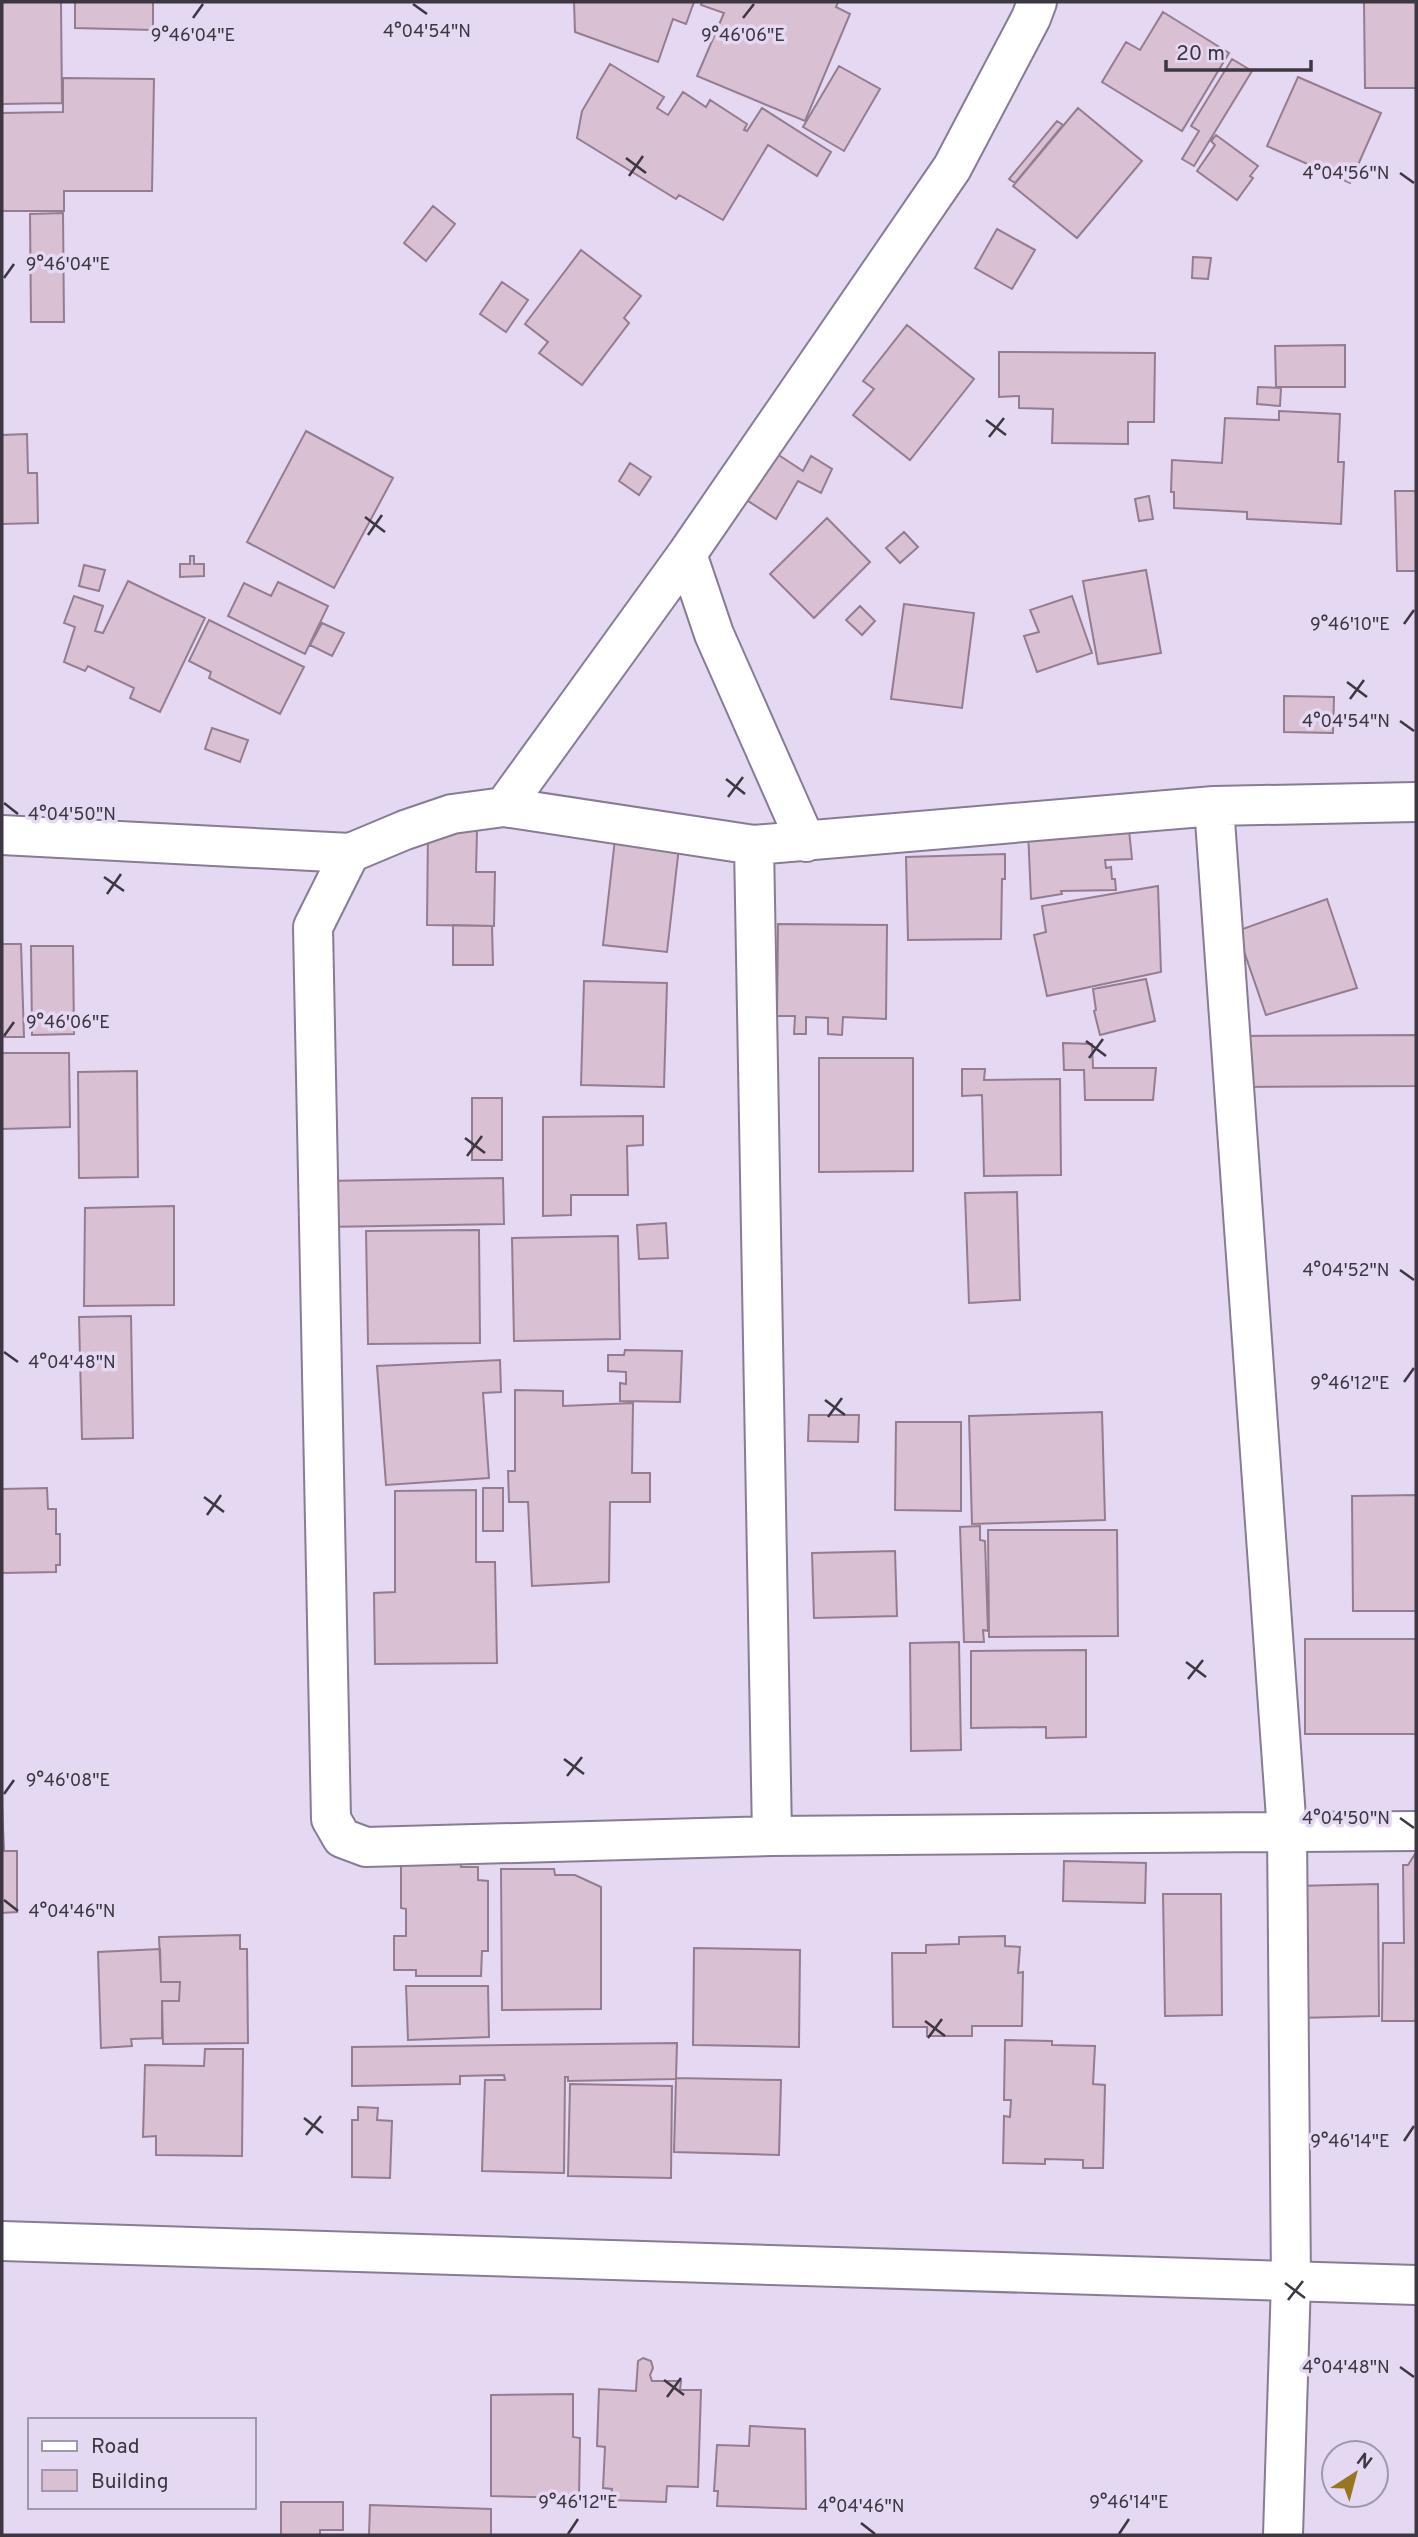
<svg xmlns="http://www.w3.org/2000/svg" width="1418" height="2537" font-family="Overpass,sans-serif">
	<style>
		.building { fill: #d9c0d3; stroke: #947d8f; stroke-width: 2 }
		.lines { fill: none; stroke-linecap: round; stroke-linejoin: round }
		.street-casing { stroke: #877c94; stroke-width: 42 }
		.secondary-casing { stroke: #877c94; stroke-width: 42 }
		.street { stroke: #fff; stroke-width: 38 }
		.secondary { stroke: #fff; stroke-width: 38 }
		.ticks { fill: none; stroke: #3c3741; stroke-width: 2.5 }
		.ticks-label { font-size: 18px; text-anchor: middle; fill: #3c3741; stroke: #e5d8f3; stroke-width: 7; stroke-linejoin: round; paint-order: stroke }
	</style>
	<rect width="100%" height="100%" fill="#e5d8f3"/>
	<path class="building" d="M2,2H61L62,103L2,104Z
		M75,2H153V30L75,28Z
		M574,2H694L686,24L673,19L658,62L575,32Z
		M702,2H838L836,7L850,14L805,121L697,76L724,13L701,5Z
		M1364,2H1416V88H1365Z
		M1163,12L1229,53L1182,131L1102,82L1126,42L1140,50Z
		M1232,59L1252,71L1194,166L1182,159L1199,131L1191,126Z
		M610,64L664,97L657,108L668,115L683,92L706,107L710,100L747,124L744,130L747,131L762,108L831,152L817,176L768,145L723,220L679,195L676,199L577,138L582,111Z
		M839,66L880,89L844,151L803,127Z
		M1298,77L1381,113L1350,183L1267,146Z
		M63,78L154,79L152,191H64V211H2V113L63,112Z
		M1078,108L1142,161L1077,238L1013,186Z
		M1057,121L1063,125L1015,183L1009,179Z
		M1216,135L1258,166L1250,176L1253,178L1237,200L1197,171L1215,145L1211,141Z
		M433,206L455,224L426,261L404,243Z
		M63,213L64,322H31L30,214Z
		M997,229L1035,250L1012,289L975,268Z
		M581,250L641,296L624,318L629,323L582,385L539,353L548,342L525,324Z
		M1193,257L1211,258L1208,279L1192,278Z
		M502,282L528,300L506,332L480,314Z
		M907,325L974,379L910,460L853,415L874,389L863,381Z
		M1345,345V387H1276L1275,346Z
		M999,352L1155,353L1154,422H1128V444L1052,443L1053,409L1019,408V396L999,397Z
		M1258,387L1281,388L1280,406L1257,404Z
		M1279,411L1340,414L1338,462H1344L1341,524L1247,519V512L1174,508V492H1171L1172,460L1222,463L1225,418L1279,420Z
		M306,431L393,478L334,588L247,542Z
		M27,434L28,473H37L38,523L2,524V435Z
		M771,450L803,471L811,456L832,469L821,493L798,481L776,519L734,492Z
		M630,463L651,477L639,495L619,481Z
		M1395,491H1416V571H1397Z
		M1149,496L1153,519L1139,521L1135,499Z
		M827,518L870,562L814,618L770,574Z
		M904,532L918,547L900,563L886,548Z
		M190,556H194V564H204V576L180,577V564H190Z
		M84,565L105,570L99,591L79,586Z
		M1146,570L1161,653L1098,664L1083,581Z
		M128,581L205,618L160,712L130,698L134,688L88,666L85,671L64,662L75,627L64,623L74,596L103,606L95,631L103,633Z
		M278,582L328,606L305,654L228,616L244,583L271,596Z
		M1072,596L1092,653L1037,672L1024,636L1039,632L1030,610Z
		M904,604L974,613L962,708L891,699Z
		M860,606L875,621L862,635L846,620Z
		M209,620L304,667L280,714L209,678L211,672L189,661Z
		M322,623L344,633L332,656L310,645Z
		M1284,696L1334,697L1333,733L1284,732Z
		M212,728L248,740L240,762L205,749Z
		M428,830L477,831L476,872H495L494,926L427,925Z
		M1129,830L1132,859L1105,860L1106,868L1111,867L1112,879H1115L1116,890L1061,891L1062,894L1031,899L1028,831Z
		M615,839L679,847L667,952L603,945Z
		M1005,854V879H1002L1001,939L908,940L906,857Z
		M1158,886L1161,972L1047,996L1034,935L1046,932L1042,906Z
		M1327,899L1357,988L1266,1015L1237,931Z
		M778,924L887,925L886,1019L843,1017L842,1035L828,1034V1018L806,1017V1034H794L795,1016H777Z
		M453,925L492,926L493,965H453Z
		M2,944H21L24,1037H2Z
		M31,946H73L74,1034L32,1035Z
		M1146,979L1155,1021L1100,1035L1094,1011L1096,1010L1093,989Z
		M584,981L667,983L664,1087L581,1085Z
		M1416,1035V1086L1234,1087V1036Z
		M1063,1043L1092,1044L1093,1068H1156L1153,1100H1085L1084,1070H1064Z
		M2,1053H69L70,1127L2,1129Z
		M819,1058H913V1171L819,1172Z
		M962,1069H985L984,1080L1060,1079L1061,1175L984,1176L982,1095L962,1096Z
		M137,1071L138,1177L79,1178L78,1072Z
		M472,1098H502V1160H472Z
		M643,1116V1145L627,1146L628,1195H571V1215L543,1216V1117Z
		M503,1178L504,1224L324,1227L323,1181Z
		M1017,1192L1020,1300L969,1303L965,1193Z
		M174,1206V1305L84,1306L85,1208Z
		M666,1223L668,1258L639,1259L637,1225Z
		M479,1230L480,1343L368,1344L366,1231Z
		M618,1236L620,1339L514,1341L512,1238Z
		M131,1316L133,1438L82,1439L79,1317Z
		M625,1350L682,1351L680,1402L620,1401V1383L626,1384V1372L608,1371V1355H624Z
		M500,1360L501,1392L483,1393L489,1478L386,1485L377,1366Z
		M515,1390L563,1391V1406L633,1403L632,1473H650V1502H610L609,1582L532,1586L528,1502H509L508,1471H515Z
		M1102,1412L1105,1520L972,1524L969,1416Z
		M809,1415H859L858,1442L808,1441Z
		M896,1422H961V1511L895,1510Z
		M47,1488L48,1509H56V1534H60V1565H56V1572L2,1573V1489Z
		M483,1488H503V1531H483Z
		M476,1490V1562H495L497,1663L375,1664L374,1593L395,1592V1491Z
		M1416,1495V1611H1353L1352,1496Z
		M980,1526V1540L985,1541L988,1631L983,1630L984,1642H964L960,1527Z
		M988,1530H1117L1118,1636L989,1637Z
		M895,1551L897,1616L814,1618L812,1553Z
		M1305,1639H1416V1734H1305Z
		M959,1642L961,1750L911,1751L910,1643Z
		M1086,1650V1737L1046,1738V1727L971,1728V1651Z
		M2,1804L4,1851H17V1912L2,1913Z
		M1415,1854L1416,2021H1382L1383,1943H1404L1403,1865H1408Z
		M461,1859V1867H478V1880L488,1881V1951H482L481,1976H416V1970H394V1936H406V1909L401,1908V1861Z
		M1064,1861L1146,1863L1145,1903L1063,1901Z
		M501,1869H554L555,1875H575L601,1887V2009L502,2010Z
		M1378,1884L1379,2016L1298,2018L1295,1886Z
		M1163,1894H1221L1222,2015L1165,2016Z
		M240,1935V1949H247L248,2043L163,2044L162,2001H179L180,1982H161L159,1937Z
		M1005,1936V1946L1020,1947L1018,1973L1023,1972L1022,2026H972V2036H927V2027H893L892,1953H926V1945L959,1944V1937Z
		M694,1948L800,1950L799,2047L693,2045Z
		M160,1949L161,1982H180L179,2001H162V2038L131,2039L132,2046L101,2048L98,1952Z
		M406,1986H488L489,2037L408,2040Z
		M1005,2040L1052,2041V2045L1095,2046L1093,2084L1105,2085L1103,2168H1083V2160L1045,2159V2164L1003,2163L1004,2116L1010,2117L1011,2100H1004Z
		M677,2043L676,2079L568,2081V2077H565L564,2173L482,2171L485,2080H505L504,2075L460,2076V2084L352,2086V2047Z
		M205,2049H243L242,2156L156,2155V2136L143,2137L145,2065L204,2066Z
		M676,2078L781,2080L779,2155L674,2152Z
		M570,2084L672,2086L671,2178L568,2176Z
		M358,2107L378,2108L377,2120L392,2121L390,2178L352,2177V2120H358Z
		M643,2358L651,2361L653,2368L650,2375L652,2381H681L680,2390H701L698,2487L667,2486L666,2502L611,2500L612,2489L603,2488L605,2447L597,2446L599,2389L636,2391L638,2361Z
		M573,2394V2437L580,2438L579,2498L491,2496V2395Z
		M750,2426L805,2429L806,2509L717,2506L718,2491H714L717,2445L749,2446Z
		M281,2502H343V2530H320V2535H281Z
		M370,2505L491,2509V2535H369Z"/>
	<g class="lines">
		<g class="street-casing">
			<path id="street" d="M1037,2L1031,18L952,168L687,554L504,807L452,814L405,830L350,853L313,927L331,1819L342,1838L366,1847L772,1836L1416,1831
				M687,554L714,634L806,842
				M1214,806L1287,1832L1291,2281L1283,2535
				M504,807L754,845L1214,806L1416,802
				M2,835L350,853
				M754,845L772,1836"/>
		</g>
		<g class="secondary-casing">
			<path id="secondary" d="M2,2241L1416,2285"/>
		</g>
		<use href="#street" class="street"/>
		<use href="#secondary" class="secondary"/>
	</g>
	<path class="ticks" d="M413,4L427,14M193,18L203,4M743,18L754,4M626,158L646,173M1400,173L1414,183M629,176L643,156M4,278L14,264M986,420L1006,435M989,437L1004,418M365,517L385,532M368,535L382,515M1404,624L1414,610M1347,682L1367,697M1350,699L1364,680M1400,721L1414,731M726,779L745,794M728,797L743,777M4,803L18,814M104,877L124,891M107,894L121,874M4,1036L14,1022M1086,1041L1106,1056M1089,1058L1103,1039M465,1138L485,1153M467,1156L482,1136M1400,1270L1414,1280M4,1352L18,1362M1404,1382L1414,1368M825,1400L845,1415M828,1417L842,1398M204,1497L224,1512M207,1515L221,1495M1186,1662L1206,1677M1188,1679L1203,1660M564,1759L584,1774M567,1776L582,1757M4,1794L14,1780M1400,1818L1414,1828M4,1900L18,1911M925,2021L945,2036M928,2038L942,2019M304,2118L323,2133M306,2135L321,2116M1404,2141L1414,2126M1285,2283L1305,2298M1288,2300L1303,2281M1400,2367L1414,2377M664,2380L684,2395M667,2397L681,2378M861,2523L875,2534M568,2534L578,2519M1119,2534L1129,2519"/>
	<g class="ticks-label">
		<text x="427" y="37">4°04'54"N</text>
		<text x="193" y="41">9°46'04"E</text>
		<text x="743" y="41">9°46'06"E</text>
		<text x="1346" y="179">4°04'56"N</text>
		<text x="68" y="270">9°46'04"E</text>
		<text x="1350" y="630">9°46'10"E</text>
		<text x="1346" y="727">4°04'54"N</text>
		<text x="72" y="820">4°04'50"N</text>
		<text x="68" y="1028">9°46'06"E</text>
		<text x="1346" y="1276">4°04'52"N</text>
		<text x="72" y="1368">4°04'48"N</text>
		<text x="1350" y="1389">9°46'12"E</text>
		<text x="68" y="1786">9°46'08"E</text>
		<text x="1346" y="1824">4°04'50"N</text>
		<text x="72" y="1917">4°04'46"N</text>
		<text x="1350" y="2147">9°46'14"E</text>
		<text x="1346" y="2373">4°04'48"N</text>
		<text x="578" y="2508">9°46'12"E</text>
		<text x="1129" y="2508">9°46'14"E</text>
		<text x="861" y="2512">4°04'46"N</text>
	</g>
	<rect width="1418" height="2537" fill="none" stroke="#3c3741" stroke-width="7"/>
	<rect x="28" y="2418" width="228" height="91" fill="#e5d8f3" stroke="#a198ac" stroke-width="2"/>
	<rect x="42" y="2441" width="35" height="10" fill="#ffffff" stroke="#a198ac" stroke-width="2"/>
	<text x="91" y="2453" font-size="21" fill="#3c3741">Road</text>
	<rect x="42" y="2470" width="35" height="21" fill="#d9c0d3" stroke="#a198ac" stroke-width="2"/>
	<text x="91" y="2488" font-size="21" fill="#3c3741">Building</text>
	<g transform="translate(1355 2474) rotate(36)"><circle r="33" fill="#e5d8f3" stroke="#a198ac" stroke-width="2"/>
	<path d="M0-5L12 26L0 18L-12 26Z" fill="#97761f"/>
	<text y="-10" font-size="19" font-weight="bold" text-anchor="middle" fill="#3c3741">N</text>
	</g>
	<path d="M1166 60v10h145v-10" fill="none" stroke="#3c3741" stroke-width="3.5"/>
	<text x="1176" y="60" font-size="21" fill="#3c3741" stroke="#e5d8f3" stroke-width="5" paint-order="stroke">20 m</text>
</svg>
